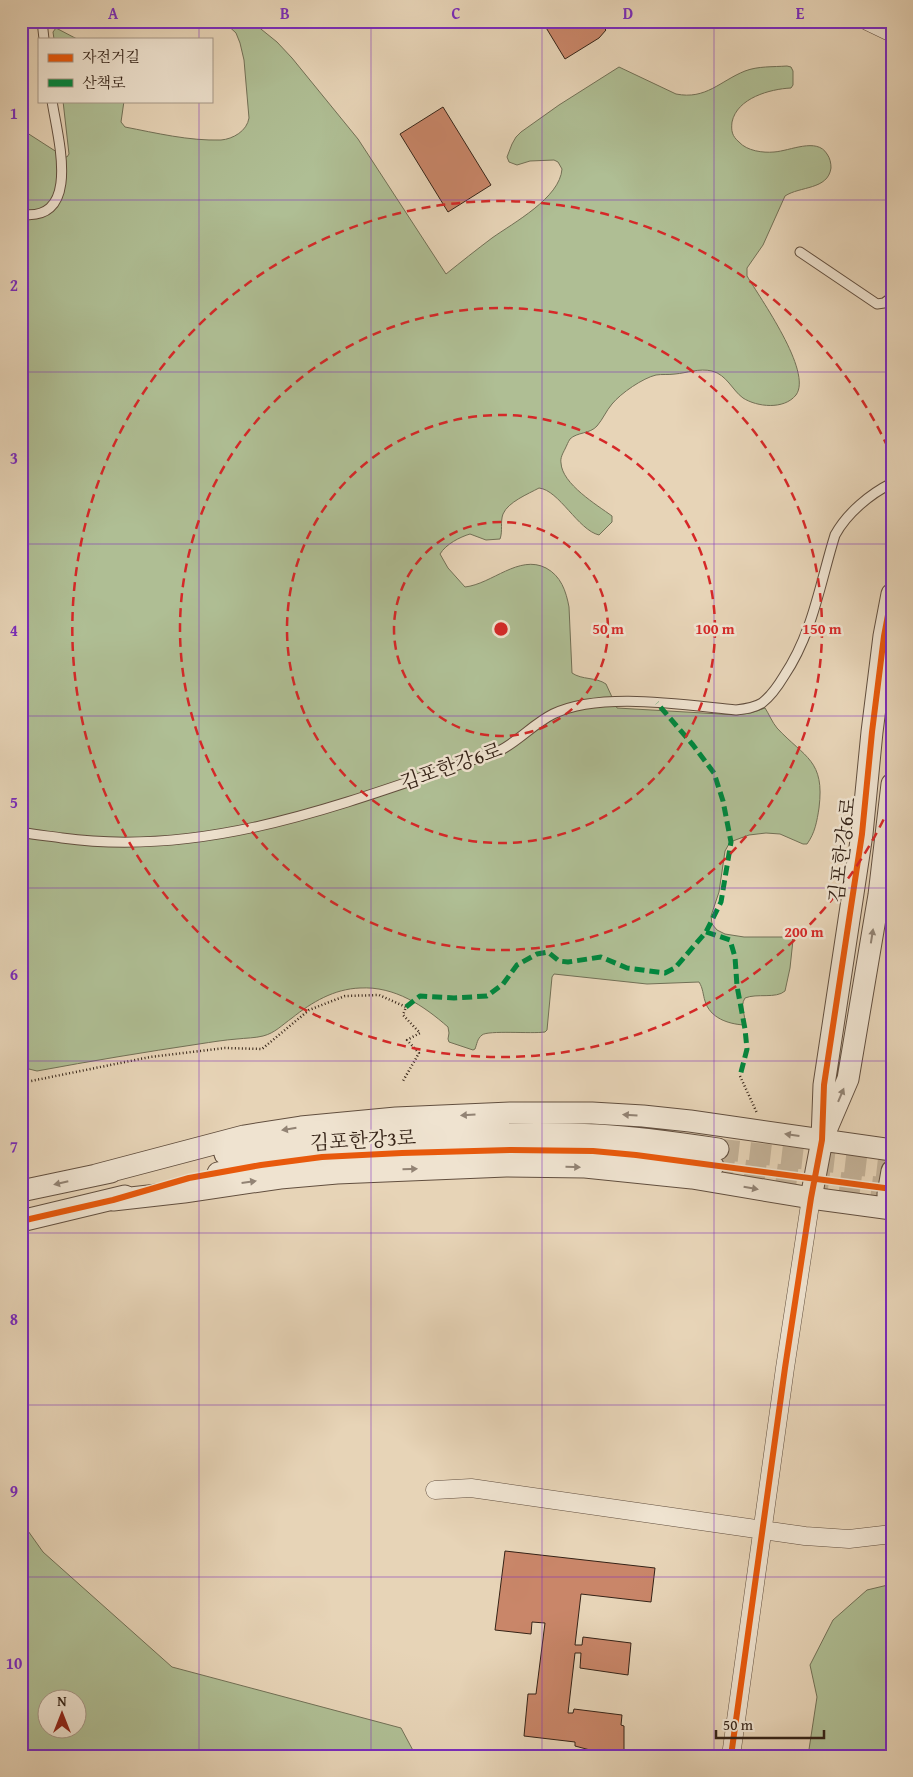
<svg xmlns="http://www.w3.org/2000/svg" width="913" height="1777" font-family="'Gentium Book Plus','Noto Serif KR',serif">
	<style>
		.green { fill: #afbe94; stroke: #727056; fill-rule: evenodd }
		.building { fill: #c98669; stroke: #352317 }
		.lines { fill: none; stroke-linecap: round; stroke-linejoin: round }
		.tertiary-tunnel { stroke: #c3b197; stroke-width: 21; stroke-dasharray: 21 11; stroke-linecap: butt }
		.service-casing { stroke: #624f3f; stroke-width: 11 }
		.minor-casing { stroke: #624f3f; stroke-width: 19 }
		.tertiary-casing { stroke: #624f3f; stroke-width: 23 }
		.path { stroke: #352317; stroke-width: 2.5; stroke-dasharray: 1 2.5; stroke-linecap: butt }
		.service { stroke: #efe3d0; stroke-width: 9 }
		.minor { stroke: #efe3d0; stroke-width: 18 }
		.tertiary { stroke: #efe3d0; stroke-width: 21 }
		.quiet { stroke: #00873e; stroke-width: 5; stroke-dasharray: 10 5; stroke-linecap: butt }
		.cycleway-casing { stroke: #efe3d0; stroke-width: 9 }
		.cycleway { stroke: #e8590c; stroke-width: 6 }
		.oneway { fill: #928374 }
		.grid { fill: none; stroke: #7b2cbf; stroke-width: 1; stroke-opacity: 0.55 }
		.ring { fill: none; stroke: #d62828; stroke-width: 2.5; stroke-dasharray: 9 6 }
		.labels { text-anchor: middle; stroke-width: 5; stroke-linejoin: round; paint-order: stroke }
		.street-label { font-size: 20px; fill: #352317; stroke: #efe3d0 }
		.centre { fill: #d62828; stroke: #efe3d0; stroke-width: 2.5 }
		.ring-label { font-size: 15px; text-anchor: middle; font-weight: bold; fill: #d62828; stroke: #efe3d0; stroke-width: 5; stroke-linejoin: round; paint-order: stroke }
		.neatline { fill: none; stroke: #7b2cbf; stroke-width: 2 }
		.grid-label { font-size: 16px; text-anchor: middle; font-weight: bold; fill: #7b2cbf }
	</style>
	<rect width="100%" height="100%" fill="#e7d4b7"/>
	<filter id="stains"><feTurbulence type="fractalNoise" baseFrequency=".004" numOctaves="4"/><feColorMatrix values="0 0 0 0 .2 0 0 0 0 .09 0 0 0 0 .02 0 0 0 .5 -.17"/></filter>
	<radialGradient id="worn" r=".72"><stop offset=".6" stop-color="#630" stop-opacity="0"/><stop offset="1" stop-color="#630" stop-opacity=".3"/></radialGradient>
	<path class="green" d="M223,21H251L277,42L292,58L358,139L446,274C461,262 476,250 492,238C513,223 560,198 562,169L558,162L554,160L530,161L517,165L509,162L507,157L512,144L516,137L521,132L559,105L619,67L676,94C706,100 720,81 745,71C758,66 773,67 787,66L791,67L793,71V85L791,88C770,89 737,98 732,122C731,131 732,136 739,142C747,151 763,153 774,152C790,151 817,137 827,154C830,158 831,163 831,168C828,190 800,186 785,196L763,245L747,268V276C760,298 813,372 796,395C784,410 757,407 743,398C732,390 727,375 712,371C699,368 687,373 675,374C668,375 662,374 656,375C643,378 621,393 612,404C606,411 603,419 597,426C590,434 577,432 570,439C568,442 567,445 565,449C563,453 560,458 561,463C562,484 597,505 612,516V522L599,535C578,530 559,490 539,488C528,494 508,502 503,514C500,522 503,531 500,539L486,540L470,534C460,537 446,544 440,554L448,568L465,587C492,584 519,554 546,568C561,576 566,591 569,607L572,673C582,680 596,677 606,684L617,708L737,715L751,713L765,708C769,714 772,722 777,728C805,758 825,760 819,808C817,821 815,833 807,844H803L780,834L766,833L749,835L730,842L725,851L719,892L711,916L712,924L717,930L725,934L744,937H788L791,938L793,940L790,968L785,991C776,999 757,993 745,998C739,1007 747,1015 744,1025C728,1024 710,1018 705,1001C703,995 703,988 699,982L647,984L554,974L552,977L547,1030L545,1032C532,1034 488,1030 482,1035C477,1039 477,1044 475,1049L473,1050L449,1042L448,1039L449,1033L448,1027C424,1006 395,986 360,988C334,989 312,1002 292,1018C282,1025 275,1033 263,1036C255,1038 246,1038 237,1039C224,1040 212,1042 199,1044C145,1052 91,1061 37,1071L29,1069L21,1064V129L63,156L67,157L69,154L63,101H124L121,122L125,127C156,133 189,141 221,140C233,139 247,131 249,118L244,60L240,43L236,33Z
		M56,28L77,39H54L53,32Z
		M21,1521L43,1552L172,1667L401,1728L416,1756H24L21,1750ZM48,1700H78V1730H48Z
		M892,1584V1756H808L817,1697L810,1665L833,1620L867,1590Z"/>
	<path class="building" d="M542,21H597L606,30L599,38L565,59Z
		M443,107L491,185L448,212L400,134Z
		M505,1551L655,1568L651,1602L581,1594L575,1645H582L583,1637L631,1643L628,1675L580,1668L581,1653H575L568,1713H573L574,1709L622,1715L621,1725L624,1726V1751L605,1754L575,1746V1742L524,1736L528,1694H536L545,1623L532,1622L531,1634L495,1630Z"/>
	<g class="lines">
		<path class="tertiary-tunnel" d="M718,1149L892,1169
			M713,1166L892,1189"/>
		<g class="service-casing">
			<path id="service" d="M42,21L44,39
				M21,214C83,223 57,135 52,101
				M800,252L877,304L884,303L892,297
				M21,832C35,835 49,836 62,838C215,859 357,798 499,751C519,741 533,724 553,714C600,691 684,705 736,710C745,709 754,708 762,703C771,696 778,686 784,676C813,633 820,583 835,535C847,513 870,494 892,483"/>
		</g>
		<g class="minor-casing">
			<path id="minor" d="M867,21L892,33
				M435,1490L471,1488L805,1536L849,1539L892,1534
				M731,1756L785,1368L811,1198"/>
		</g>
		<g class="tertiary-casing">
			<path id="tertiary" d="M827,1128L848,1079L879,895L892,784
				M225,1154C300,1141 376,1137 452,1135C500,1134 549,1133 597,1135C637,1137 678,1143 718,1149
				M218,1173L322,1157L402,1153L511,1150L593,1151L636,1155L713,1166
				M96,1175L244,1136L301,1127L396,1118L510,1113H592L643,1116L690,1121L892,1150
				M21,1191L111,1172
				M811,1198L822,1140L824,1085L862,834L872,732L884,636L892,594
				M113,1200L184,1192L280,1178L337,1173L506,1166L585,1167L692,1178L811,1198L892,1209
				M889,1209L888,1194L892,1171
				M21,1221L125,1196"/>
		</g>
		<path class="path" d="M740,1076L757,1113
			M21,1083L150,1057L225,1048L262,1049L309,1010L345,996L379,995L406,1007L403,1015L420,1033L407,1040L419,1053L403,1081"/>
		<use href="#service" class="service"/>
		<use href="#minor" class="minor"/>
		<use href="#tertiary" class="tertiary"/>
		<path class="quiet" d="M706,932L730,940L735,957L737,986L745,1029L747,1049L740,1076
			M406,1007L420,996L454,998L487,996L503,984L517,965L537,954L548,952L559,961L568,962L601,957L627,968L665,973L675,968L706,932L721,902L731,842L723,801L714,773L693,745L657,703"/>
		<g class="cycleway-casing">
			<path id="cycleway" d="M21,1221L113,1200L189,1178L261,1165L322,1157L402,1153L511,1150L593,1151L636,1155L892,1189
				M731,1756L785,1368L811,1198L822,1140L824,1085L862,834L872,732L884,636L892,594"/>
		</g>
		<use href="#cycleway" class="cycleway"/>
	</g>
	<defs><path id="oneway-solid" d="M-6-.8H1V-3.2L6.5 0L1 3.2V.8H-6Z" transform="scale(1.25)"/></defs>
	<g class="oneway">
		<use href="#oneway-solid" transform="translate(872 936) rotate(-81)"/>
		<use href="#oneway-solid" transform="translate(841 1095) rotate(-67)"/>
		<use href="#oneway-solid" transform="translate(468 1115) rotate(177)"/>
		<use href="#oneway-solid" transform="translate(630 1115) rotate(-176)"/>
		<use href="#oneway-solid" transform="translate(289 1129) rotate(171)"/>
		<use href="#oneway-solid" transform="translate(792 1135) rotate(-172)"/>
		<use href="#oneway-solid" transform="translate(573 1167) rotate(1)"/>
		<use href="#oneway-solid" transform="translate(410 1169) rotate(-2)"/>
		<use href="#oneway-solid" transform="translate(249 1182) rotate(-8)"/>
		<use href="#oneway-solid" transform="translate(61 1183) rotate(167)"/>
		<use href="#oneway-solid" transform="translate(751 1188) rotate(10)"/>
	</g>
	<path class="grid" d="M199,21V39M371,21V1756M542,21V1756M714,21V1756M199,101V1756M21,200H892M21,372H892M21,544H892M21,716H892M21,888H892M21,1061H892M21,1233H892M21,1405H892M21,1577H892"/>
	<g class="ring">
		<circle cx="501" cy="629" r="107"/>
		<circle cx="501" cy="629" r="214"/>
		<circle cx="501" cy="629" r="321"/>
		<path d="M890 806A428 428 0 1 1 890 452"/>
	</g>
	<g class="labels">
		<g class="street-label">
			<text transform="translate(451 766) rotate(-19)" y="7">김포한강6로</text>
			<text transform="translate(842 850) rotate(-83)" y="7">김포한강6로</text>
			<text transform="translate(363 1140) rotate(-3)" y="7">김포한강3로</text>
		</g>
	</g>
	<circle cx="501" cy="629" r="8" class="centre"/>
	<g class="ring-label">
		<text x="608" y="634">50 m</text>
		<text x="715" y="634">100 m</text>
		<text x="822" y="634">150 m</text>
		<text x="804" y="937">200 m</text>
	</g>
	<rect width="913" height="1777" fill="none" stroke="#e7d4b7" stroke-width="55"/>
	<rect x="38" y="38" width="175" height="65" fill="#efe3d0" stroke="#a59686"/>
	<rect x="48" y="54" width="25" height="8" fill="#e8590c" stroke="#a59686"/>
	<text x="82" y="62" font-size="15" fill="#352317">자전거길</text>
	<rect x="48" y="79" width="25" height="8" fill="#00873e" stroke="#a59686"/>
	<text x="82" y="88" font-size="15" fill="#352317">산책로</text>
	<g transform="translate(62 1714)"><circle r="24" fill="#efe3d0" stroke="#a59686"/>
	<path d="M0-4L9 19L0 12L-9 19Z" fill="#8f2418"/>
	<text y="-8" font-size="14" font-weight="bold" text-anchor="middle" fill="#352317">N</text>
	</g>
	<path d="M716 1730v8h108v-8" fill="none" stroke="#352317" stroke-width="2.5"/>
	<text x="723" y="1730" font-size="15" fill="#352317" stroke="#efe3d0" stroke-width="4" paint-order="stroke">50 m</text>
	<rect x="28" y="28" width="858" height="1722" class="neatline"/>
	<g class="grid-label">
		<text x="113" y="19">A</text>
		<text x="285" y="19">B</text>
		<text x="456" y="19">C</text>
		<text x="628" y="19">D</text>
		<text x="800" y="19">E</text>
		<text x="14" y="119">1</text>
		<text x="14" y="291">2</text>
		<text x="14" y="464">3</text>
		<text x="14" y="636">4</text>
		<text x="14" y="808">5</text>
		<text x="14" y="980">6</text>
		<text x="14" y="1152">7</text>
		<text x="14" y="1325">8</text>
		<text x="14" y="1497">9</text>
		<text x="14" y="1669">10</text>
	</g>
	<rect width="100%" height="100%" filter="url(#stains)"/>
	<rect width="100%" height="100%" fill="url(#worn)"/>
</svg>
